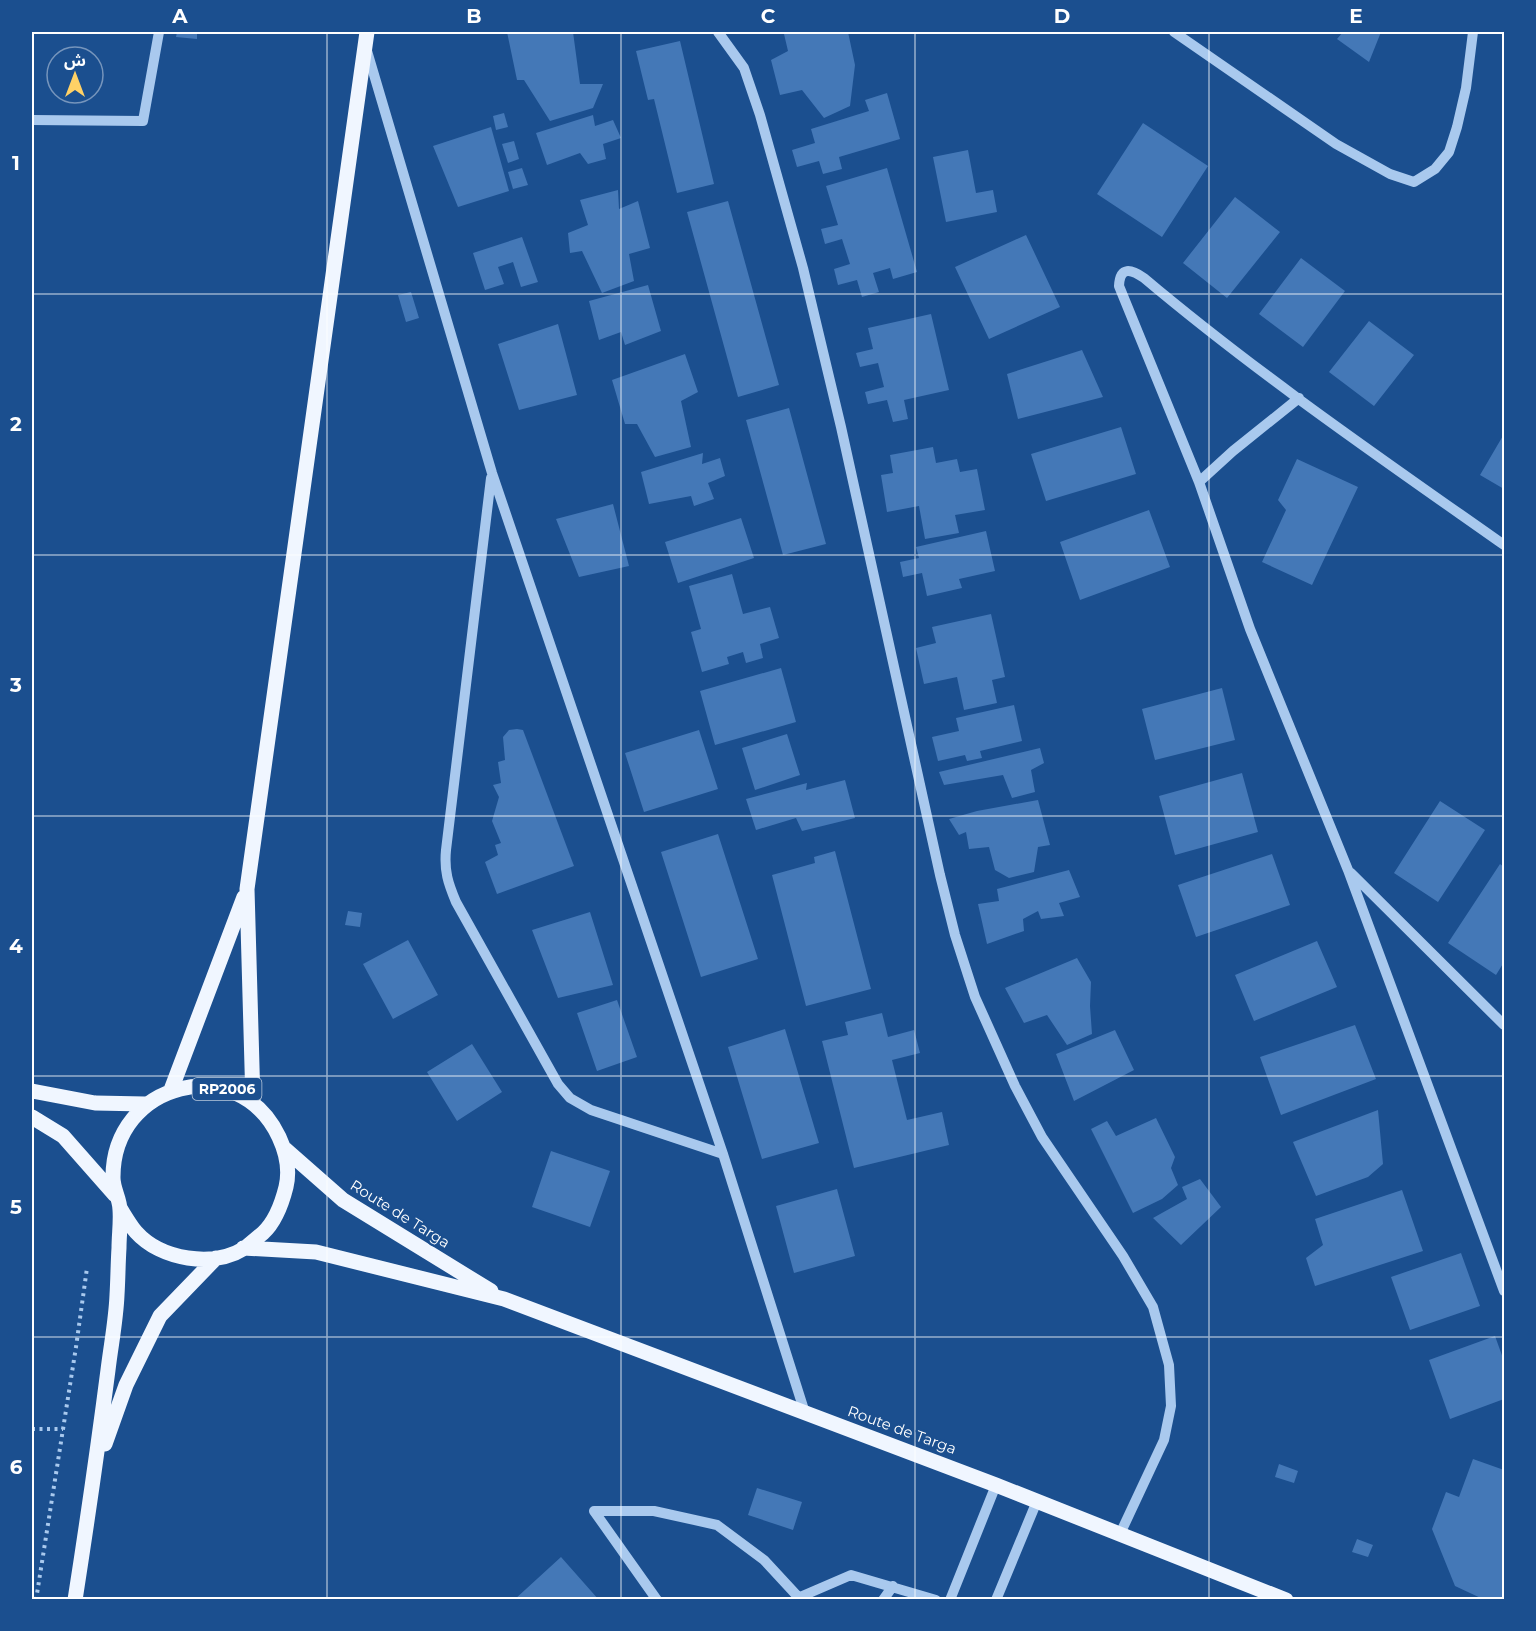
<svg xmlns="http://www.w3.org/2000/svg" width="1536" height="1631" font-family="Montserrat,'Noto Sans Arabic',sans-serif">
	<style>
		.building { fill: #4478b7 }
		.lines { fill: none; stroke-linecap: round; stroke-linejoin: round }
		.path { stroke: #a9c9ee; stroke-width: 4; stroke-dasharray: 3 4.5; stroke-linecap: butt }
		.minor { stroke: #a9c9ee; stroke-width: 10 }
		.major { stroke: #f0f6ff; stroke-width: 15 }
		.grid { fill: none; stroke: #fff; stroke-width: 1.5; stroke-opacity: 0.55 }
		.labels { text-anchor: middle; stroke-width: 4.5; stroke-linejoin: round; paint-order: stroke }
		.shield { fill: #1b4f8f; stroke: #bbcadd; stroke-width: 1.5 }
		.shield-label { font-size: 14px; font-weight: bold; fill: #fff }
		.street-label { font-size: 15px; fill: #fff; stroke: #1b4f8f }
		.neatline { fill: none; stroke: #fff; stroke-width: 2 }
		.grid-label { font-size: 20px; text-anchor: middle; font-weight: bold; fill: #fff }
	</style>
	<rect width="100%" height="100%" fill="#1b4f8f"/>
	<path class="building" d="M177,32H197V39L176,37Z
		M507,32H573L580,84H603L593,108L550,121L524,80H517Z
		M791,32H848L855,65L850,106L824,118L802,90L780,95L771,60L788,51L784,34Z
		M1343,32H1381L1369,62L1337,39Z
		M680,41L714,184L677,193L654,99L648,100L636,51Z
		M887,93L900,139L839,157L842,169L823,174L819,161L797,167L792,150L815,143L811,129L869,111L865,100Z
		M504,113L508,127L496,130L493,116Z
		M593,115L595,126L613,120L621,138L603,144L606,159L588,164L580,153L547,165L536,133Z
		M1143,123L1208,166L1162,237L1097,194Z
		M491,127L509,191L458,207L433,146Z
		M514,141L519,159L508,163L502,144Z
		M968,150L976,193L993,190L997,212L946,222L933,157Z
		M522,168L528,185L513,189L508,172Z
		M887,168L917,272L893,279L890,268L873,273L879,292L862,297L857,280L838,285L834,269L850,264L842,239L825,244L821,229L838,225L826,186Z
		M618,190L619,209L638,201L650,248L629,254L634,281L602,293L582,251L570,253L568,233L588,225L580,200Z
		M1235,197L1280,232L1227,298L1183,263Z
		M728,201L779,385L738,397L687,212Z
		M1026,235L1060,307L989,339L955,267Z
		M522,237L538,282L521,287L513,262L498,267L504,284L485,290L473,253Z
		M1301,258L1345,291L1303,347L1259,314Z
		M648,285L661,331L625,345L621,332L599,340L589,301Z
		M411,292L419,318L406,322L398,295Z
		M931,314L949,390L904,400L908,419L893,422L887,400L868,404L865,392L884,387L878,363L860,367L856,353L873,349L868,328Z
		M1369,321L1414,355L1374,406L1329,372Z
		M558,324L577,395L519,410L498,344Z
		M1082,350L1103,397L1018,419L1007,374Z
		M685,354L698,392L681,401L691,447L655,457L637,424H625L612,380Z
		M789,408L826,544L783,555L746,420Z
		M1121,427L1136,474L1046,501L1031,454Z
		M1504,434V489L1480,475Z
		M933,447L936,463L957,459L960,472L977,469L985,510L955,515L959,533L925,539L919,506L887,512L881,475L893,473L890,455Z
		M703,453L702,464L720,458L725,476L708,483L714,499L694,506L691,496L649,504L641,472Z
		M1297,459L1358,487L1312,585L1262,562L1286,510L1278,500Z
		M613,504L629,566L579,577L556,519Z
		M1149,510L1170,567L1080,600L1060,542Z
		M741,518L754,558L678,583L665,542Z
		M986,531L995,571L959,579L962,588L927,596L922,573L903,577L900,562L919,558L916,547Z
		M732,574L743,614L770,607L779,638L760,644L763,658L746,663L743,652L727,657L729,664L702,672L691,632L701,629L689,586Z
		M991,614L1005,677L992,680L997,703L964,710L957,677L924,684L916,648L936,643L932,627Z
		M781,668L796,722L715,745L700,691Z
		M1222,688L1235,740L1155,760L1142,709Z
		M1014,705L1022,741L980,751L982,758L967,761L965,755L938,761L932,737L959,731L956,718Z
		M517,729L523,730L574,866L497,894L485,862L498,855L495,845L501,843L492,821L499,797L493,785L501,783L498,762L505,760L503,737L509,730Z
		M699,730L718,789L644,812L625,753Z
		M787,734L800,775L755,790L742,748Z
		M1040,748L1044,763L1031,770L1035,792L1012,798L1003,775L944,785L939,772Z
		M1242,773L1258,832L1175,855L1159,796Z
		M845,780L855,818L802,831L796,818L756,830L746,799L807,783L806,790Z
		M1038,800L1050,845L1038,847L1034,872L1009,878L995,870L989,847L969,849L966,832L959,835L949,819L977,811Z
		M1440,801L1485,830L1438,902L1394,873Z
		M718,834L758,959L701,977L661,852Z
		M835,851L871,989L806,1006L772,875L815,863L814,857Z
		M1272,854L1290,905L1196,937L1178,885Z
		M1500,864L1504,867V962L1496,975L1448,943Z
		M1069,870L1080,897L1059,903L1064,916L1041,919L1038,911L1023,919L1024,931L987,944L978,904L999,901L997,889Z
		M348,911L362,913L360,927L345,925Z
		M590,912L613,985L558,998L532,930Z
		M408,940L438,995L393,1019L363,964Z
		M1317,941L1337,987L1254,1021L1235,975Z
		M1077,958L1091,982L1090,1006L1092,1034L1067,1045L1047,1015L1024,1023L1005,988Z
		M617,1000L637,1057L597,1071L577,1013Z
		M882,1013L888,1037L914,1030L920,1053L892,1060L907,1120L942,1112L949,1145L854,1168L822,1041L848,1035L845,1022Z
		M1355,1025L1376,1079L1281,1115L1260,1057Z
		M785,1029L819,1143L762,1159L728,1047Z
		M1115,1030L1134,1070L1074,1101L1056,1054Z
		M472,1044L502,1092L457,1121L427,1072Z
		M1378,1110L1383,1164L1368,1177L1316,1196L1293,1142Z
		M1156,1118L1175,1157L1171,1168L1178,1185L1162,1199L1133,1213L1091,1129L1107,1121L1116,1136Z
		M551,1151L610,1171L590,1227L532,1207Z
		M1200,1179L1221,1207L1181,1245L1153,1218L1187,1199L1182,1187Z
		M837,1189L855,1256L794,1273L776,1206Z
		M1402,1190L1423,1251L1315,1286L1306,1258L1323,1245L1315,1219Z
		M1461,1253L1480,1306L1410,1330L1391,1277Z
		M1495,1336L1504,1361V1399L1450,1419L1429,1360Z
		M1473,1459L1504,1470V1600H1485L1455,1586L1432,1529L1446,1492L1459,1497Z
		M1279,1464L1298,1471L1294,1483L1275,1477Z
		M757,1488L802,1502L793,1530L748,1515Z
		M1357,1539L1373,1545L1368,1557L1352,1552Z
		M561,1557L599,1600H514Z"/>
	<g class="lines">
		<path class="path" d="M32,1429H63
			M36,1600L76,1347L87,1268"/>
		<path class="minor" d="M718,32L744,68L760,115L803,268L841,427L940,875L955,935L975,997L1015,1086L1042,1137L1123,1256L1153,1307L1169,1365L1171,1406L1164,1440L1120,1534
			M1174,32L1336,144L1390,174L1414,182L1435,169L1449,152L1457,127L1466,88L1473,32
			M367,51L492,473L723,1154L805,1413
			M32,120L143,121L159,32
			M491,478L446,850C444,871 448,883 456,902L558,1084L570,1098L591,1110L723,1154
			M1199,482L1233,451L1299,398
			M1504,545C1382,459 1258,374 1144,278C1131,269 1120,266 1119,286L1199,482L1250,629L1348,870L1504,1291
			M1351,873L1504,1025
			M594,1511H654L717,1525L764,1560L801,1600
			M594,1511L657,1600
			M800,1597L851,1575L936,1600
			M883,1600L893,1586
			M950,1600L996,1485
			M996,1600L1037,1501"/>
		<path class="major" d="M171,1090L244,897
			M32,1091L95,1103L145,1104
			M253,1102L247,889L367,32
			M32,1117L63,1136L115,1195
			M285,1149L343,1200L491,1291
			M243,1248L316,1252L504,1299L996,1485L1286,1600
			M105,1444L126,1385L160,1316L216,1258
			M75,1600C87,1523 98,1447 108,1370C111,1345 116,1320 117,1295C118,1279 118,1263 119,1248C119,1235 121,1222 120,1210C120,1199 113,1189 113,1178C112,1082 238,1050 279,1137C286,1152 290,1170 286,1187C282,1203 276,1221 263,1233C257,1238 251,1243 245,1248C213,1268 161,1260 136,1232C130,1225 125,1216 120,1208"/>
	</g>
	<path class="grid" d="M327,32V1600M621,32V1600M915,32V1600M1209,32V1600M32,294H1504M32,555H1504M32,816H1504M32,1076H1504M32,1337H1504"/>
	<g class="labels">
		<rect class="shield" x="192.5" y="1078" width="69" height="22" rx="4.5"/>
		<g class="shield-label">
			<text x="227" y="1094">RP2006</text>
		</g>
		<g class="street-label">
			<text transform="translate(400 1214) rotate(32)" y="5">Route de Targa</text>
			<text transform="translate(902 1430) rotate(20)" y="5">Route de Targa</text>
		</g>
	</g>
	<rect width="1536" height="1631" fill="none" stroke="#1b4f8f" stroke-width="66"/>
	<g transform="translate(75 75)"><circle r="28" fill="#1b4f8f" stroke="#7695bc" stroke-width="1.5"/>
	<path d="M0-4.5L10 22L0 15L-10 22Z" fill="#ffd166"/>
	<text y="-9" font-size="16" font-weight="bold" text-anchor="middle" fill="#ffffff">ش</text>
	</g>
	<rect x="33" y="33" width="1470" height="1565" class="neatline"/>
	<g class="grid-label">
		<text x="180" y="23">A</text>
		<text x="474" y="23">B</text>
		<text x="768" y="23">C</text>
		<text x="1062" y="23">D</text>
		<text x="1356" y="23">E</text>
		<text x="16" y="170">1</text>
		<text x="16" y="431">2</text>
		<text x="16" y="692">3</text>
		<text x="16" y="953">4</text>
		<text x="16" y="1214">5</text>
		<text x="16" y="1474">6</text>
	</g>
</svg>
